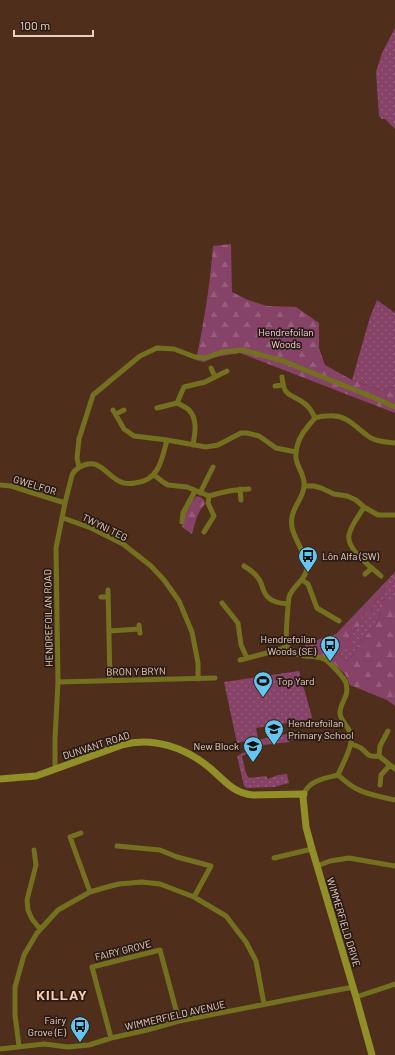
<svg xmlns="http://www.w3.org/2000/svg" width="395" height="1055" font-family="Barlow,sans-serif">
	<style>
		.green { fill: url(#green-dots) }
		.forest { fill: url(#forest-firs) }
		.lines { fill: none; stroke-linecap: round; stroke-linejoin: round }
		.street { stroke: #737120; stroke-width: 5 }
		.secondary { stroke: #918f27; stroke-width: 7 }
		.labels { text-anchor: middle; stroke-width: 3.5; stroke-linejoin: round; paint-order: stroke }
		.park-label { font-size: 10px; fill: #f0d1df; stroke: #2b1b13 }
		.street-label { font-size: 10px; fill: #e5cfc4; stroke: #2b1b13 }
		.poi-label { font-size: 10px; fill: #e5cfc4; stroke: #2b1b13; text-anchor: start }
		.district-label { font-size: 14px; font-weight: bold; letter-spacing: 1px; fill: #f9ceb8; stroke: #2b1b13 }
	</style>
	<defs>
		<pattern id="green-dots" width="8" height="8" patternUnits="userSpaceOnUse"><rect width="8" height="8" fill="#864267"/><path d="M2 2h.1M6 6h.1" fill="none" stroke="#975c7b" stroke-width="1.8" stroke-linecap="round"/></pattern>
		<pattern id="forest-firs" width="22" height="20" patternUnits="userSpaceOnUse"><rect width="22" height="20" fill="#864267"/><path d="M5 1l3.5 6h-7zM16 11l3.5 6h-7z" fill="#975c7b"/></pattern>
	</defs>
	<rect width="100%" height="100%" fill="#502e1c"/>
	<path class="green" d="M395,28V129L385,119H382L379,116L376,72L382,53Z
		M377,300L395,313V388L390,387L383,391L352,380L370,317Z
		M395,576V599H385L380,602V613L377,623L363,639L348,661L335,652L352,647L349,640L355,630L362,623V615L371,611L376,600L384,594L386,583L390,578Z
		M299,671L312,717L311,719L256,728L258,738L237,743L224,682Z
		M292,733V739L289,742L263,745L254,751L242,756L246,774L249,778L266,776L268,779L278,775L287,774L289,783L274,787L247,788L244,786L237,756L249,750L257,743L256,740Z"/>
	<path class="forest" d="M231,244L232,292L248,300L267,306L296,307L319,323V348L325,365L352,380L383,391L390,387L395,388V413L240,353L216,357L204,362L196,360C204,323 210,284 213,246Z
		M196,496L200,497L204,500L205,504C196,514 196,521 192,534L182,527C184,522 184,519 185,514C187,508 192,502 196,496Z
		M395,572V576L390,578L386,583L384,594L376,600L371,611L362,615V623L355,630L349,640L353,643L352,647L336,653L348,661L363,639L377,623L380,613V602L385,599H395V706L387,700L350,685L345,674L327,658L305,653V644L336,634Z"/>
	<g class="lines">
		<path class="street" d="M211,368L215,377
			M282,377C284,395 287,393 301,401C308,405 312,411 315,418
			M275,386L283,385
			M177,403L184,387L205,382L227,371
			M157,408L177,403C181,405 186,407 189,410C198,420 195,433 193,445
			M113,410L124,429L134,436L167,440L206,447L218,445L241,433H247L259,436L276,448L296,452
			M116,414L124,410
			M79,467L77,458L79,439L93,395L140,356L157,348L174,349L195,357L205,358L222,352L243,350L283,361L370,396L395,407
			M154,475L163,482L168,485L187,487L209,496C222,492 235,489 249,489
			M0,485L11,486L65,503
			M304,486H314L321,488L334,494L347,496L356,500L364,507L378,515H395
			M240,489L241,500
			M200,493L213,467
			M364,507C359,516 351,525 349,535C346,549 371,567 381,576
			M63,518L91,528L123,544L151,566L164,580L179,601L192,632L198,663V679
			M182,522L183,513L195,491
			M204,532L214,516L208,503L209,496
			M244,566C249,569 255,573 258,578C261,581 262,586 263,589C267,601 277,603 288,604
			M365,574L372,568
			M302,580L308,584L317,608L339,621
			M108,590L110,681
			M101,597H108
			M222,603L238,623L241,645L247,658
			M139,625L140,633
			M110,631L139,629
			M240,660L282,649L287,645
			M58,682L215,678
			M351,744C354,745 358,746 361,748C370,755 366,757 379,756L380,746L388,731
			M379,756L395,769
			M55,769V739L58,682L56,548L65,503L72,475C74,471 76,469 80,467C98,457 105,473 117,480C123,484 129,484 135,483C159,481 162,459 167,440
			M338,775C344,780 350,786 357,789C368,795 382,797 395,800
			M380,785L381,775L390,765
			M304,794C309,780 326,778 338,775C343,763 355,743 350,732C347,725 340,720 340,713C340,706 344,701 346,695C347,692 347,687 346,683C344,677 331,664 326,660C314,653 295,661 287,645C285,640 288,605 289,597C293,585 305,581 307,569C308,556 294,540 292,527C289,509 302,502 304,487C306,476 297,468 296,458C295,445 301,434 309,425C311,423 313,420 315,418C318,417 324,416 327,416C349,414 355,428 371,438C379,442 387,442 395,443
			M81,833L70,837L90,892
			M117,846L160,850L177,857L211,866L194,897
			M34,850L36,865L27,900L28,910L32,919L40,929
			M274,858L312,849
			M317,866L330,861L349,858L395,866
			M356,997L395,984
			M111,1038L92,967L160,950L179,1021
			M19,1046L15,1015V987L24,955L37,933L58,910L90,892L107,887L119,884L142,882L160,884L194,897L226,916L246,942L256,961L264,1004
			M0,1049L44,1044L68,1047L89,1045L111,1038L147,1030L179,1021L353,987"/>
		<path class="secondary" d="M0,779L36,776L122,745C153,736 186,748 210,768C225,781 233,793 253,795L304,794L303,797L306,827L312,849L356,997L372,1055"/>
	</g>
	<defs>
		<g id="bus-pin" transform="scale(1)"><path d="M0 17L-7.5 6A9.5 9.5 0 1 1 7.5 6Z" fill="#64c5ee" stroke="#2b1b13"/><path d="M-5-6H5V4H4V6H2V4H-2V6H-4V4H-5ZM-3.5-4V0h7V-4ZM-3.5 1.2v1.5H-2V1.2ZM2 1.2v1.5H3.5V1.2Z" fill="#111"/></g>
		<g id="stadium-pin" transform="scale(1)"><path d="M0 17L-7.5 6A9.5 9.5 0 1 1 7.5 6Z" fill="#64c5ee" stroke="#2b1b13"/><path d="M0-5a6.5 5 0 1 0 0 10a6.5 5 0 1 0 0-10ZM-3.5-1.8h7v3.6h-7Z" fill="#111"/></g>
		<g id="school-pin" transform="scale(1)"><path d="M0 17L-7.5 6A9.5 9.5 0 1 1 7.5 6Z" fill="#64c5ee" stroke="#2b1b13"/><path d="M0-5L7-2L0 1L-7-2ZM-4 1L0 2.5L4 1V4Q0 6-4 4Z" fill="#111"/></g>
	</defs>
	<g fill-rule="evenodd">
		<use href="#bus-pin" x="308" y="556"/>
		<use href="#bus-pin" x="330" y="645"/>
		<use href="#stadium-pin" x="263" y="681"/>
		<use href="#school-pin" x="274" y="729"/>
		<use href="#school-pin" x="253" y="746"/>
		<use href="#bus-pin" x="80" y="1026"/>
	</g>
	<g class="labels">
		<g class="park-label">
			<text x="286" y="336">Hendrefoilan<tspan x="286" dy="12">Woods</tspan></text>
		</g>
		<g class="street-label">
			<text transform="translate(35 485) rotate(17)" y="4">GWELFOR</text>
			<text transform="translate(105 527) rotate(26)" y="4">TWYNI TEG</text>
			<text transform="translate(48 618) rotate(-91)" y="4">HENDREFOILAN ROAD</text>
			<text transform="translate(136 671) rotate(-1)" y="4">BRON Y BRYN</text>
			<text transform="translate(96 745) rotate(-18)" y="4">DUNVANT ROAD</text>
			<text transform="translate(344 922) rotate(73)" y="4">WIMMERFIELD DRIVE</text>
			<text transform="translate(123 950) rotate(-14)" y="4">FAIRY GROVE</text>
			<text transform="translate(175 1015) rotate(-13)" y="4">WIMMERFIELD AVENUE</text>
		</g>
		<g class="poi-label">
			<text x="322" y="560">Lôn Alfa (SW)</text>
			<text x="316" y="643" text-anchor="end">Hendrefoilan<tspan x="316" dy="12">Woods (SE)</tspan></text>
			<text x="277" y="685">Top Yard</text>
			<text x="288" y="727">Hendrefoilan<tspan x="288" dy="12">Primary School</tspan></text>
			<text x="239" y="750" text-anchor="end">New Block</text>
			<text x="66" y="1024" text-anchor="end">Fairy<tspan x="66" dy="12">Grove (E)</tspan></text>
		</g>
		<g class="district-label">
			<text x="62" y="1000">KILLAY</text>
		</g>
	</g>
	<path d="M14 30v6h79v-6" fill="none" stroke="#e5cfc4" stroke-width="2"/>
	<text x="20" y="30" font-size="12" fill="#e5cfc4" stroke="#2b1b13" stroke-width="3" paint-order="stroke">100 m</text>
</svg>
